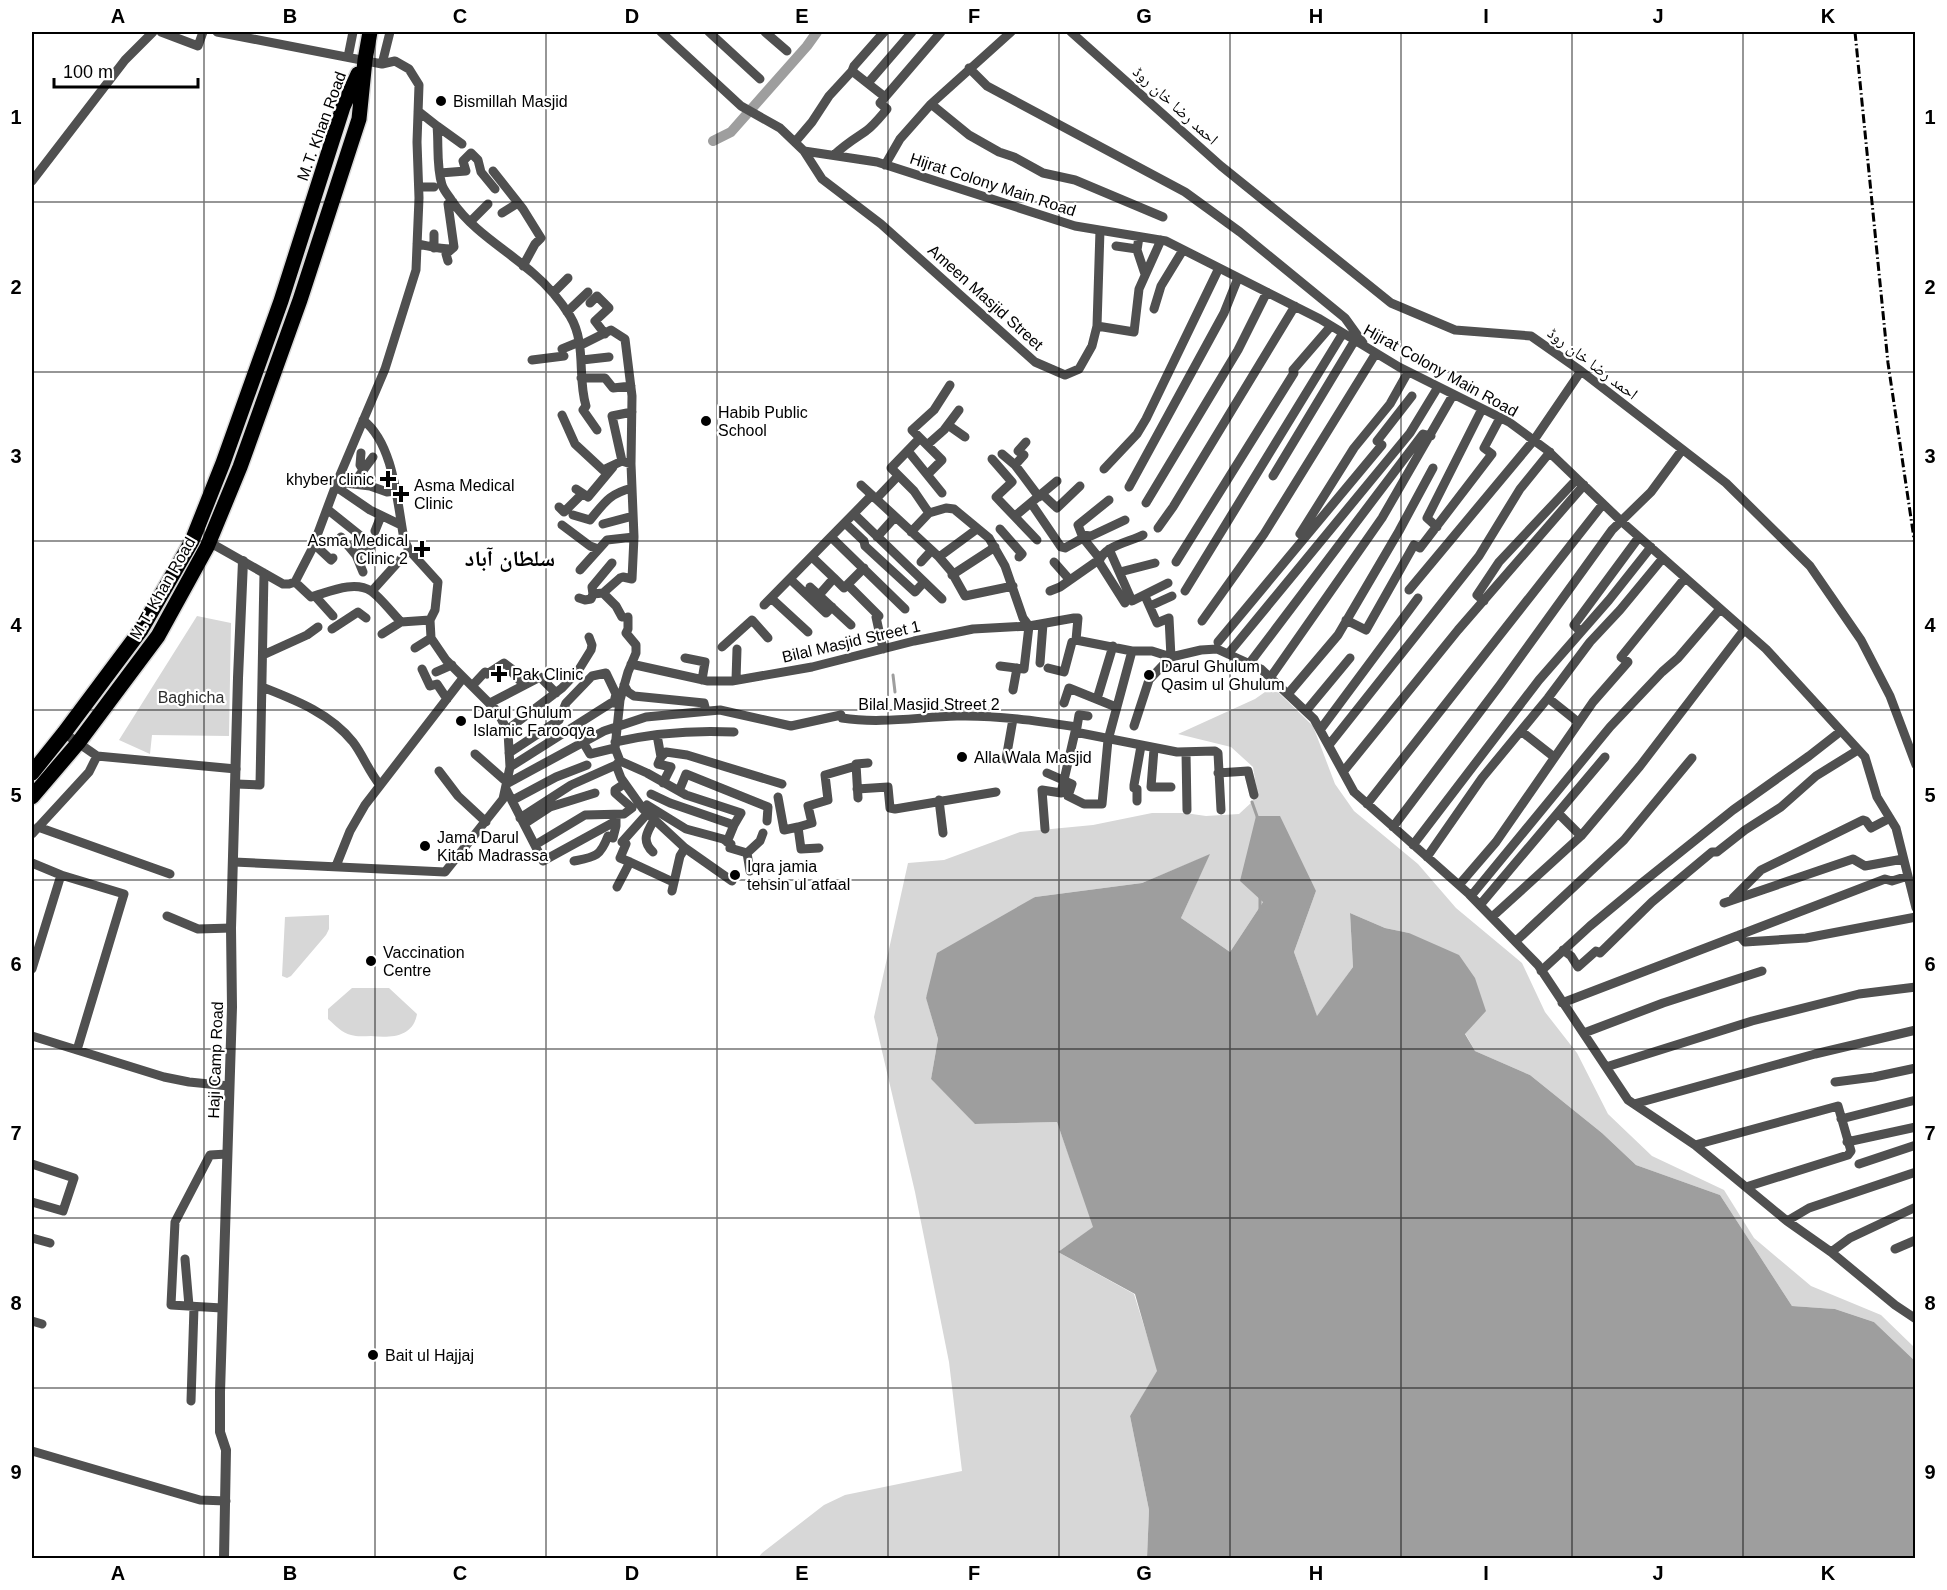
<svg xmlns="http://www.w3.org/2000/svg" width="1947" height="1590" font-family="Helvetica,'Noto Naskh Arabic',sans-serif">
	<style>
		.green { fill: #d7d7d7 }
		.water { fill: #9e9e9e }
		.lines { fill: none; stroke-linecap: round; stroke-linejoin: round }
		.stream { stroke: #9e9e9e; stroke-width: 3 }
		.canal { stroke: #9e9e9e; stroke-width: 10 }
		.trunk-casing { stroke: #dbdbdb; stroke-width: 18 }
		.minor { stroke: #505050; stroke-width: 9 }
		.tertiary { stroke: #505050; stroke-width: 10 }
		.trunk { stroke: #000; stroke-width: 15 }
		.rail { stroke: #000; stroke-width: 3; stroke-dasharray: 9 3 1.5 3; stroke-linecap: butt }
		.grid { fill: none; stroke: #000; stroke-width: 1.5; stroke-opacity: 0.55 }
		.poi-dot { fill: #000; stroke: #fff; stroke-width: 2 }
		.labels { text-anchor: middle; stroke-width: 4.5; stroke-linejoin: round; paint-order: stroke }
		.poi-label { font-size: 16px; fill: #000; stroke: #fff; text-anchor: start }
		.street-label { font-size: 16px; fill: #000; stroke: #fff }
		.park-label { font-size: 16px; fill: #2e2e2e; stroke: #fff }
		.district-label { font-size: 22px; font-weight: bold; fill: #000; stroke: #fff }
		.neatline { fill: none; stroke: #000; stroke-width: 2 }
		.grid-label { font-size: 20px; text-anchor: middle; font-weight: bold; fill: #000 }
	</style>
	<rect width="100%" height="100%" fill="#fff"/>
	<path class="green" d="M197,616L231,623L229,736L152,735L150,754L119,740Z
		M1265,692H1278L1313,726L1335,784L1354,811L1418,864L1456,908L1522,963L1545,1012L1577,1053L1608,1114L1652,1156L1724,1190L1754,1238L1811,1286L1881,1315L1915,1348V1361L1874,1322L1835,1309L1792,1306L1720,1195L1636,1165L1602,1133L1530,1075L1475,1051L1409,933L1385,928L1350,913L1353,967L1317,1017L1294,952L1316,891L1263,902L1230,952L1181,918L1209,855L1142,883L1035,897L926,997L938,1039L931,1079L976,1124L1057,1122L1094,1227L1058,1252L1134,1294L1158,1371L1130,1416L1149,1510L1147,1558H758L762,1553L824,1505L845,1495L962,1471L949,1362L915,1192L874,1017L908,863L944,860L1020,832L1093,825L1152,813H1185L1206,816L1239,814L1252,802L1257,792L1253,767L1231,747L1178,734L1255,699Z
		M329,915V929L326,935L291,976L287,978L282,976L285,917Z
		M352,988H389L417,1014C413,1038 389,1038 371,1036C365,1036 357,1037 351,1035C342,1033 335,1025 328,1019V1009Z"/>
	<path class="water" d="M1256,816H1280L1316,891L1294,952L1317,1016L1353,967L1350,913L1385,928L1409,933L1459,955L1475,978L1486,1011L1465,1034L1475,1051L1530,1075L1602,1133L1636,1165L1720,1195L1792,1306L1835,1309L1874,1322L1915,1361V1558H1147L1149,1510L1130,1416L1157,1371L1135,1294L1058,1252L1093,1227L1057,1122L975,1124L931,1079L938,1039L926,998L937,953L1035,897L1142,883L1210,854L1181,918L1230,952L1263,902L1240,881Z"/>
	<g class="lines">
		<path class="stream" d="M893,675L895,692
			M1252,802L1258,819
			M1260,911V896"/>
		<path class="canal" d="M713,141L731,132L807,46L817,32"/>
		<g class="trunk-casing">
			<path id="trunk" d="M32,773L64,733L141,630L192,541L223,463L281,301L343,107L358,74
				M32,797L78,743L158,636L207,547L240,467L300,300L359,119L365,60L370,32"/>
		</g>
		<path class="minor" d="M161,32L198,46L203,32
			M661,32L741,106L780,128L804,151L877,162L1075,226L1166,241L1320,319L1399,367L1509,422L1547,450L1621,521L1766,649L1865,757L1877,797L1896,828L1916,908
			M709,32L760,79
			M765,32L787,51
			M1071,32L1221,166L1391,303L1455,330L1531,336L1581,371L1726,483L1810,566L1861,640L1890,696L1916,765
			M348,57L353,32
			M382,64L390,32
			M969,68L987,86L1185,192L1240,232L1345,318L1363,343
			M852,71L885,97
			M868,83L912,32
			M931,104L969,135L999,152L1014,157L1043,173L1075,180L1163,217
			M418,111L437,126C439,146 436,165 442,185C444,191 449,196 452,201C473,232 507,250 534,274C548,286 560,300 570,316C587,344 577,377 586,406L583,410L597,430
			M437,126L462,144
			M795,142L812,122L829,96L852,71L854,66L884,32
			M804,151L822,179L881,224L1035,362L1065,375L1079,369L1092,346L1097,326L1100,230
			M834,155C844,145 854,139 866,131C874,125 881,116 887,109L880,103L941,32
			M885,165L900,139L931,104L1011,32
			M493,171L523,209L541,238L535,244L523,266
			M440,173L466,171L463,161L471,153L478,160L481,172L495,189
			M32,181L125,60L153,32
			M419,187H434
			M502,213L518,203
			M470,222L488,204
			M434,234V248
			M1139,237L1137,250L1145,274
			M417,244C429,246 439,249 451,249
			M1116,246L1137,249
			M448,261L446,254L454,247L448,204L453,202
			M553,293L568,278
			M590,303L597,296L609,308L595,321L605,334
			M1154,309L1161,286L1183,250
			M567,312L588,292
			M1097,326L1134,332L1139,289L1161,240
			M579,346L611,330L625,339L632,396L631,464L634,537L632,579L623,577L620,578L603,593
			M562,349L579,342
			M532,360L564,356
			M582,360L609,357
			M581,378H605L613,388L631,386
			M562,415L575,444L603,470L622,461L631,464
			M948,425L965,437
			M920,438L891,468L914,491L929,513
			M1026,442L1018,451L1024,455L1015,465L1039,497
			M927,445L944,430L959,410
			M908,451L942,493
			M361,453L360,465L363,470
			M1002,454L1015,465
			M992,459L1012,482L996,497L1037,540
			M622,461L612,416L632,412
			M1104,469L1137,434L1146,419L1219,268
			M928,474L942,460L912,430L934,410L950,385
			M1273,476L1355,340
			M337,482L370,486L387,492L395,491
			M353,484L373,457
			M861,485L939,557L977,529
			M335,486L370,510L401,525
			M1129,487L1224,313L1238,278
			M576,489L588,497L613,467
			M1042,494L1057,508L1080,486
			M876,499L898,476
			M1031,503L1061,547L1065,548L1083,538
			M1146,503L1238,350L1267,292
			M559,507L564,512L582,494
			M327,509L372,545L356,555
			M854,514L942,599
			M573,515L590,520C605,502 609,494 632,488
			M1015,516L1057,481
			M845,523L864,541L865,546L915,592L924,582
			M603,524L633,516
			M562,525L590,546L598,549
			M1437,527L1427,518L1482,409
			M1158,528L1173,507L1295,306
			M1000,529L1022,554L1019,557
			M375,531L381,516
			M911,532L929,513L946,508L954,509L989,538L1005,566L1023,618L1029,626L1024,669L1000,666
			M1082,535L1091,536L1125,520
			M341,537L356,555L363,572
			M831,537L905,609
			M877,537L895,517
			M1304,537L1300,534L1354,448L1390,404L1408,372
			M209,542L283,584H289L295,582L312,549L337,482L385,369L416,270L419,198L417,142L419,85L409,69L395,61L382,64L217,32
			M314,544L331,560L333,558
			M1109,549L1132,601L1168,583
			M812,557L834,578L819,595
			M939,557L951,571L965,596L1013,586
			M921,562L931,551
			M1054,562L1069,579
			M1176,562L1294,373L1293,370L1331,326
			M580,570L607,540L634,537
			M1120,572L1155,563
			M952,575L995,547
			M834,578L844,588L864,568
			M790,579L826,613L832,607
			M295,582L311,597C329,592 354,580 371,591C379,596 394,615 401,622L430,620
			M848,585L879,616
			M810,587L851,625
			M1409,590L1534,440L1581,371
			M372,591L409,550
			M1050,591L1060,587L1100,559L1083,538L1078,525L1109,500
			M1185,591L1343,333
			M593,594L592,587L612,563
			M315,596L333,616
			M1145,596L1157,623L1169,618L1171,657
			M579,598L585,600L591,599L593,594L603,593L616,606L622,617
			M771,598L808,632
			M1484,601L1477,595L1499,562L1577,479
			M1125,603L1099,562C1103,546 1130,542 1143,535
			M764,605L872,495
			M1150,606L1172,596
			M628,617V629L626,633L636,645V653L628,672L620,700L615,748L620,761L616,765L621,778L643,809L647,805L686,829L723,839L731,844L730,848L747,853L750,871
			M876,617L883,649
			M1346,620L1366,630L1414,545L1420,548L1492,454L1484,448L1500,418
			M1202,621L1264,534L1376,353
			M332,629L358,612L366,618
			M1581,632L1574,625L1639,537
			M382,634L401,622
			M1218,642L1382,445L1377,441L1412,396
			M722,647L752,620L768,638
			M415,648L431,638
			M1228,654L1410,433L1438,387
			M263,655L307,635L318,627
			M685,658L705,662L702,680
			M1040,663L1043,624
			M631,664L708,681H732L812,667L914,641L973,629L1029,626L1074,618H1078L1076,640L1132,651H1152L1171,657L1201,650L1217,649L1261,669L1314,719L1354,792L1469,894L1538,965L1628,1100L1695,1145L1787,1221L1831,1252L1895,1305L1916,1319
			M1249,664L1423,434L1431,436
			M1048,668L1064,672L1072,642L1076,640
			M422,669L430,686L437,684L447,699
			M511,671L524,685
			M436,672L452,665
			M1270,678L1382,518L1453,395
			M736,680L737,649
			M624,685L628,692L634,696L704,703L706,711
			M472,686L485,672L487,674L504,663L512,669
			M262,687C295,700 330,713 353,742C363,755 369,772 380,785
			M1013,690L1017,668
			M1288,694L1338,635L1399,531L1433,468
			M1548,698L1578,722
			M1097,699L1113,646
			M490,703L540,677L556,693
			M1064,703L1069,688L1116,707
			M1306,711L1350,658
			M1134,726L1149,680L1164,664L1166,656
			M1077,727L1079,715L1088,716
			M507,730L562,688L578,671L591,650L592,645L589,637
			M1320,730L1418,598
			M1521,731L1554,757
			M64,733L97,756L236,769
			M657,735L661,757L658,764L671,767L663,783
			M583,742L590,754L615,748
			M615,742C654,733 694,730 734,732
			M1329,745L1479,556L1520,489L1550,452
			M1154,749L1151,787H1171
			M1186,752L1187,810
			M509,753L559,720L566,703L592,676L606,673L616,694L614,702
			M475,754L508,783L604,731L646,717L720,710L791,726L841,715L842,718C880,724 919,717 957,716C997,715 1038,721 1077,727L1075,732L1177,752L1215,751L1218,753L1221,810
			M1070,754L1087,757
			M661,757L666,752L687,755L782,784
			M1006,759L1013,719
			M620,761L647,773L686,795L741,813L734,825
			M510,767L611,703H618
			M439,771L458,796L486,822
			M1343,772L1458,630L1584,485
			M1047,773L1072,784L1068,796L1084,804H1102L1108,740L1132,651
			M1218,773L1248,771L1254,795
			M236,784L260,785L264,573
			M506,789L543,861L616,821
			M857,789L888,787L890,808L895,809L996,792
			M679,791L686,774L768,807L767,821
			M651,794L670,803L734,825L727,842
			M778,797L784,830L798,827L801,849L819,848
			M858,798L856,764L868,763
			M513,800L556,777L587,765
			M939,800L943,833
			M1137,801V789L1134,788V785L1141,746
			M1367,804L1603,504
			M643,809L685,848L732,881
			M1558,813L1581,836
			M520,818L571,785L616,765
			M524,824L550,807L595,793
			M38,827L170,874
			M798,827L812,823L808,806L828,800L825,775L856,766
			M1393,827L1500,685L1612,530L1651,492L1682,450
			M1045,829L1042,790L1061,793L1075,732
			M32,834L89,772L97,756
			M535,845L585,815L624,814L632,808L615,793V790L624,784
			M1413,845L1539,680L1609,600L1651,547
			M653,852C641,841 647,832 654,820
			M747,853L760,841L763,833
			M1427,857L1482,778L1548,698L1590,642L1620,610L1663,558
			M574,861C595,857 600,857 608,836L613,838L616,826V818
			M234,862L445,872L503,799L510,767L508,732L497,711L446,660L431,638L430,620L435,610L438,582L409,550L404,539C397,502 394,444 363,420
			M630,862L620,858L626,844L622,842L647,814
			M32,863L61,875L32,969
			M336,866L350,831L365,805L463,678
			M61,875L124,894L77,1050
			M1459,885L1496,842L1593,702L1628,662L1621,657L1685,578
			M617,887L630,862L673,882
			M672,891L680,856L685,848
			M1471,896L1610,727L1662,672L1678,658L1720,609
			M1733,898L1761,870L1863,820L1866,821L1871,828L1890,818
			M1724,903L1853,859L1865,866L1903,859
			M1480,905L1605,757
			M167,916L198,929L231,928
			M1492,917L1581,836L1640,766L1744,630
			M1739,935L1745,942L1806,938L1916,917
			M1516,941L1624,840L1692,758
			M1563,950L1571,956L1578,967L1596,951L1600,953L1652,902L1712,852H1717L1745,830L1781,807L1816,776L1858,750
			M1541,971L1590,926L1643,882L1733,810L1809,756L1841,731
			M1562,1003L1885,879L1892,881L1908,876
			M1584,1033L1663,1003L1762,971
			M32,1036L164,1077L189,1082L229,1086
			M1606,1067L1752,1021L1859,994L1916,987
			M1835,1082L1874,1077L1916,1068
			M1634,1104L1815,1054L1916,1030
			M1841,1119L1916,1100
			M1847,1142L1916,1127
			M1695,1145L1838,1106L1851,1151L1848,1155L1746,1187
			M32,1164L74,1178L63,1211L32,1202
			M1859,1164L1916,1145
			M1787,1221L1809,1208L1916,1172
			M32,1238L50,1243
			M1895,1249L1916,1240
			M1831,1252L1850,1238L1916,1207
			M185,1259L189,1306
			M222,1308L171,1305L175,1222L210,1155L227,1154
			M32,1321L42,1324
			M191,1401L194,1307
			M32,1451L200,1500L226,1501"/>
		<path class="tertiary" d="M224,1558L226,1450L220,1432V1392L232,1007L231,928L238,678L243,561"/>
		<use href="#trunk" class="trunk"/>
		<path class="rail" d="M1855,32L1888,363L1916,552"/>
	</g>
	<path class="grid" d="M204,32V1558M375,32V1558M546,32V1558M717,32V1558M888,32V1558M1059,32V1558M1230,32V1558M1401,32V1558M1572,32V1558M1743,32V1558M32,202H1916M32,372H1916M32,541H1916M32,710H1916M32,880H1916M32,1049H1916M32,1218H1916M32,1388H1916"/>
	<g class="poi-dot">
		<circle cx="441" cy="101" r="6"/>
		<circle cx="706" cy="421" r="6"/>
		<path d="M385 470h6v6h6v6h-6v6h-6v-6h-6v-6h6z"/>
		<path d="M398 485h6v6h6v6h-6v6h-6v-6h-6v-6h6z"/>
		<path d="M419 540h6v6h6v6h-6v6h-6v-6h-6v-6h6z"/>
		<path d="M496 665h6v6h6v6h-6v6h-6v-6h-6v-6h6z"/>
		<circle cx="1149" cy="675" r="6"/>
		<circle cx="461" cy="721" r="6"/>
		<circle cx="962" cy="757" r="6"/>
		<circle cx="425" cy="846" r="6"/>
		<circle cx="735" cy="875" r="6"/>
		<circle cx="371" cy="961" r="6"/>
		<circle cx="373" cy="1355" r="6"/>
	</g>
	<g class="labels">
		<g class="poi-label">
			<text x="453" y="107">Bismillah Masjid</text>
			<text x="718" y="418">Habib Public<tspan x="718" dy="18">School</tspan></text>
			<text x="374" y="485" text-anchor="end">khyber clinic</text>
			<text x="414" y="491">Asma Medical<tspan x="414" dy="18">Clinic</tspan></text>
			<text x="408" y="546" text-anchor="end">Asma Medical<tspan x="408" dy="18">Clinic 2</tspan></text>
			<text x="1161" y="672">Darul Ghulum<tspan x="1161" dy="18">Qasim ul Ghulum</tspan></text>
			<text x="512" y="680">Pak Clinic</text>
			<text x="473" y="718">Darul Ghulum<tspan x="473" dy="18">Islamic Farooqya</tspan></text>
			<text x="974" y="763">Alla Wala Masjid</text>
			<text x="437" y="843">Jama Darul<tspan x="437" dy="18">Kitab Madrassa</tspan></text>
			<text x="747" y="872">Iqra jamia<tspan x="747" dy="18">tehsin ul atfaal</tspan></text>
			<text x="383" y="958">Vaccination<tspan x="383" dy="18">Centre</tspan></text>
			<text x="385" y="1361">Bait ul Hajjaj</text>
		</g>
		<g class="street-label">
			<text transform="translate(1176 105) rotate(42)" y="6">احمد رضا خان روڈ</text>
			<text transform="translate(321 126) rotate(-70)" y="6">M.T. Khan Road</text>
			<text transform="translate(993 184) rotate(18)" y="6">Hijrat Colony Main Road</text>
			<text transform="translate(986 297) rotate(42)" y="6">Ameen Masjid Street</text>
			<text transform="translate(1593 363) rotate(37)" y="6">احمد رضا خان روڈ</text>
			<text transform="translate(1441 370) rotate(29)" y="6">Hijrat Colony Main Road</text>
			<text transform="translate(162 588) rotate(-60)" y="6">M.T. Khan Road</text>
			<text transform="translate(851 641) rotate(-13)" y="6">Bilal Masjid Street 1</text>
			<text x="929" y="710">Bilal Masjid Street 2</text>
			<text transform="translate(215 1060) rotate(-88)" y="6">Haji Camp Road</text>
		</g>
		<g class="park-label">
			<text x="191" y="703">Baghicha</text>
		</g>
		<g class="district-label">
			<text x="510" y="566">سلطان آباد</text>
		</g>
	</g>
	<rect width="1947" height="1590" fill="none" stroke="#ffffff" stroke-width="66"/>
	<path d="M54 78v9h144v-9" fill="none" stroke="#000000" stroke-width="3"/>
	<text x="63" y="78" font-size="18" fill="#000000" stroke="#ffffff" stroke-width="4.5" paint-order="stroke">100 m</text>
	<rect x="33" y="33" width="1881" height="1524" class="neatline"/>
	<g class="grid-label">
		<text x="118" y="23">A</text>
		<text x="290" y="23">B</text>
		<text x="460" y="23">C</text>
		<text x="632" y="23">D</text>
		<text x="802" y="23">E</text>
		<text x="974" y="23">F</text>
		<text x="1144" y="23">G</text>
		<text x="1316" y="23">H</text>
		<text x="1486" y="23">I</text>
		<text x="1658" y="23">J</text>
		<text x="1828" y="23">K</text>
		<text x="16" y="124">1</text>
		<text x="1930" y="124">1</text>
		<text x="16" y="294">2</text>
		<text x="1930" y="294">2</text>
		<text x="16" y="463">3</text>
		<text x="1930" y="463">3</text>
		<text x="16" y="632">4</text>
		<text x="1930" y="632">4</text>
		<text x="16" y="802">5</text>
		<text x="1930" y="802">5</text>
		<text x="16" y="971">6</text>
		<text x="1930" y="971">6</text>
		<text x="16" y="1140">7</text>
		<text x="1930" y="1140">7</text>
		<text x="16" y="1310">8</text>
		<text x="1930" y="1310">8</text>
		<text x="16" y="1479">9</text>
		<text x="1930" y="1479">9</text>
		<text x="118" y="1580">A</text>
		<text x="290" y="1580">B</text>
		<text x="460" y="1580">C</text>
		<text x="632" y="1580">D</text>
		<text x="802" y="1580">E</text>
		<text x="974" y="1580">F</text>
		<text x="1144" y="1580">G</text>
		<text x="1316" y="1580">H</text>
		<text x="1486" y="1580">I</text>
		<text x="1658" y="1580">J</text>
		<text x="1828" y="1580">K</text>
	</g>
</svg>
